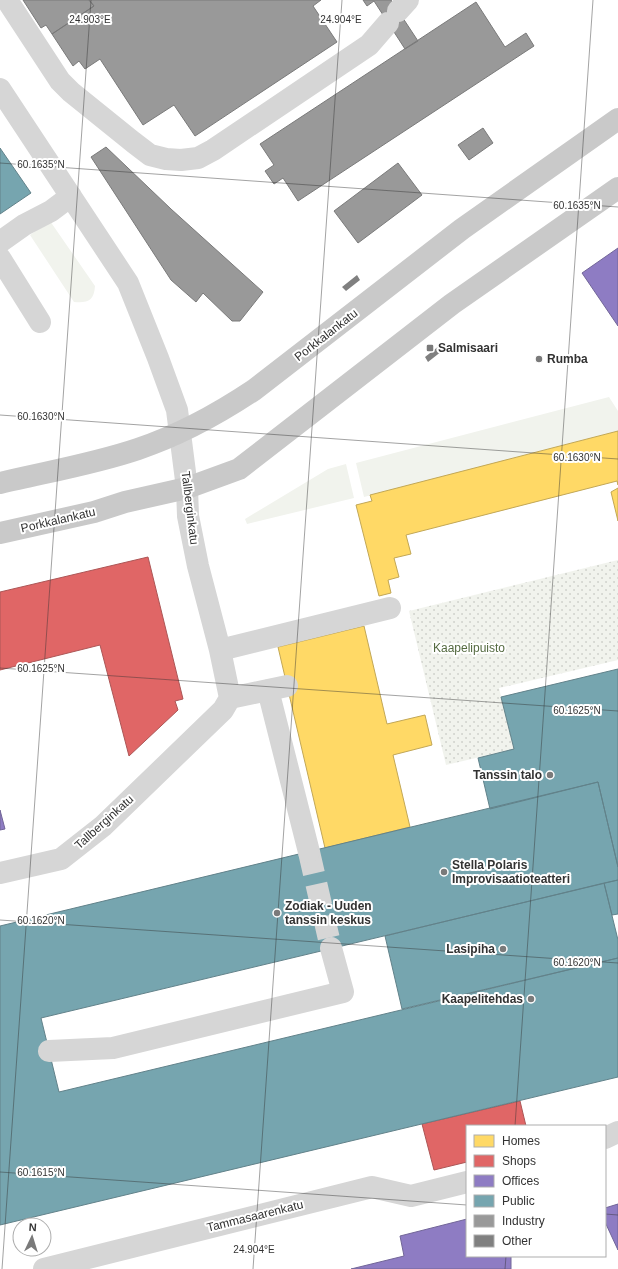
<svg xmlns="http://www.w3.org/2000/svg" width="618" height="1269" font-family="Arial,sans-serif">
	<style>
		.grass { fill: #f1f3ed }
		.park { fill: url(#park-dots) }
		.homes { fill: #ffd966; stroke: #c2a756 }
		.shops { fill: #e06666; stroke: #ac5656 }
		.offices { fill: #8e7cc3; stroke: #726698 }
		.public { fill: #76a5af; stroke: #62828a }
		.industry { fill: #999; stroke: #7a7a7a }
		.building { fill: #808080 }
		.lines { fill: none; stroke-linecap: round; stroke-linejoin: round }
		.minor-tunnel { stroke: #d6d6d6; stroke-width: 22; stroke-dasharray: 22 11; stroke-linecap: butt }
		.minor { stroke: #d6d6d6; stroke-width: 22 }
		.major { stroke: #c9c9c9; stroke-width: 22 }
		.ticks { fill: none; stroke: #323232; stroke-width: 1; stroke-opacity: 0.45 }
		.poi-dot { fill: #7a7a7a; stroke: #fff; stroke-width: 1.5 }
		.labels { text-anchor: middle; stroke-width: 4; stroke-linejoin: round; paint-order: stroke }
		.street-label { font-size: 12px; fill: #323232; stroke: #fff }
		.poi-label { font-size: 12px; font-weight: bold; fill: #323232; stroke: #fff; text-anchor: start }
		.park-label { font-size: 12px; fill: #556b41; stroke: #fff }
		.ticks-label { font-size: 10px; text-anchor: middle; fill: #323232; stroke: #fff; stroke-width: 4; stroke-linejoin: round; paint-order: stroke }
	</style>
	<defs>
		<pattern id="park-dots" width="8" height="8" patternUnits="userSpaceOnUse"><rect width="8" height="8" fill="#f1f3ed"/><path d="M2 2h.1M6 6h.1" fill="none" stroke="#cfd1cc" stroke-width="1.8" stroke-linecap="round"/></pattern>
	</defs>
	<rect width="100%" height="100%" fill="#fff"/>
	<path class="grass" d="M50,221L95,286C94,301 88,303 74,302L30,235Z
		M609,397L618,411V431L364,497L356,463Z
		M346,464L354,498L247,524L245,519L328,469Z"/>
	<path class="park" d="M618,560V660L499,688L514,749L446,765L409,611Z"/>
	<path class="homes" d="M618,431V485L617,481L406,535L411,554L394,558L399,577L388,580L391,593L379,596L356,505L372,501L370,495Z
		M618,488V521L611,492Z
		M364,626L387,724L425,715L432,745L393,755L410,827L325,848L278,647Z"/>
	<path class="shops" d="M148,557L183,699L175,701L178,710L129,756L100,645L0,670V592Z
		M520,1101L526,1126H467V1162L434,1170L422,1124Z"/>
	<path class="offices" d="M618,248V326L582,273Z
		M0,810L5,829L0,830Z
		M618,1204V1250L605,1222V1208Z
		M467,1219V1256H511V1269H351L404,1256L400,1236Z"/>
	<path class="public" d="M0,148L31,193L0,214Z
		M618,669V867L598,782L490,809L478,758L514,749L501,697Z
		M598,782L618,867V880L41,1018L59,1092L618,958V1077L0,1225V926Z
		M618,880V914L612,915L604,883Z
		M604,883L618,940V958L402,1009L385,936Z"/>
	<path class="industry" d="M23,0H89L94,6L52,34L46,25L41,28Z
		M89,0H321L313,6L337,42L195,136L174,105L143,125L100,59L85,69L79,61L73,66L52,34L94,6Z
		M363,0H391L418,41L405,49L374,1L367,6Z
		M476,2L505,47L526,33L534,46L298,201L283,178L274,184L265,171L274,165L260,144Z
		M483,128L493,143L469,160L458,145Z
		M106,147L171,209L263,292L240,321H232L203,293L196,302L171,280L91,157Z
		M398,163L422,195L358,243L334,211Z"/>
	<path class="building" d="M357,275L360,280L346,291L342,287Z
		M439,346L442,351L428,362L425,357Z"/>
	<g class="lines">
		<path class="minor-tunnel" d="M309,852L331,948"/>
		<path class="minor" d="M7,0L60,81L71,92L133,142L150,155L166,159L181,160L198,158L213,150L369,45L388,23
			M398,11L408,0
			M0,89L128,283L158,358L177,410L187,488L188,516L198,566L220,650L230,698L223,710L103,826L61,859L0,873
			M0,242L24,225L51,211L71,196
			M0,258L40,322
			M220,650L390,608
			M268,690L309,852
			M230,698L287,686
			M49,1051L113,1048L343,992L331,948
			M605,1138L618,1132
			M44,1269L372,1187L411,1196L467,1182"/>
		<path class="major" d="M0,483C46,472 94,464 138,449C180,435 218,414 254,390L462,229L618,119
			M0,533L94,512L125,502L187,488L239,469L452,304L618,188"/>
	</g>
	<path class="ticks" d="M0,163L618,207M0,415L618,459M0,668L618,711M0,920L618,963M515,1126L593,0M0,1172L467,1205M605,1214L618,1215M2,1269L91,0M253,1269L342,0M505,1269L506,1256"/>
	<g class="poi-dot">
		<rect x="426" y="344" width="8" height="8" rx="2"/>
		<circle cx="539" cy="359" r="4"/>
		<circle cx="550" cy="775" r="4"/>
		<circle cx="444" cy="872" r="4"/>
		<circle cx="277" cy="913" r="4"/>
		<circle cx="503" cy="949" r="4"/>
		<circle cx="531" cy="999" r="4"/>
	</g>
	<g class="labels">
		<g class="street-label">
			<text transform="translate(326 335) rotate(-38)" y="4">Porkkalankatu</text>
			<text transform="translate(190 508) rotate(83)" y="4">Tallberginkatu</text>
			<text transform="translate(58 520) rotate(-13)" y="4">Porkkalankatu</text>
			<text transform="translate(104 822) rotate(-42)" y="4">Tallberginkatu</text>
			<text transform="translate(255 1216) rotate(-14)" y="4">Tammasaarenkatu</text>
		</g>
		<g class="poi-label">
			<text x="438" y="352">Salmisaari</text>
			<text x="547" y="363">Rumba</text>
			<text x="542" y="779" text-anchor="end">Tanssin talo</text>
			<text x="452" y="869">Stella Polaris<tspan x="452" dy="14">Improvisaatioteatteri</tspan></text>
			<text x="285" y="910">Zodiak - Uuden<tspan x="285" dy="14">tanssin keskus</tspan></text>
			<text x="495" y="953" text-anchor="end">Lasipiha</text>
			<text x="523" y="1003" text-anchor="end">Kaapelitehdas</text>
		</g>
		<g class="park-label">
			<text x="469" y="652">Kaapelipuisto</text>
		</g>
	</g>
	<g class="ticks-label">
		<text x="90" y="23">24.903°E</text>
		<text x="341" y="23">24.904°E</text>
		<text x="41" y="168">60.1635°N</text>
		<text x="577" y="209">60.1635°N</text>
		<text x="41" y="420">60.1630°N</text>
		<text x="577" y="461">60.1630°N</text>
		<text x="41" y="672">60.1625°N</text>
		<text x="577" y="714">60.1625°N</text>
		<text x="41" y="924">60.1620°N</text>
		<text x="577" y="966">60.1620°N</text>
		<text x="41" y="1176">60.1615°N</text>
		<text x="254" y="1253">24.904°E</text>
	</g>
	<rect x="466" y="1125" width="140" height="132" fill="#ffffff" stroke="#adadad"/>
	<rect x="474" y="1135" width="20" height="12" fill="#ffd966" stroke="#adadad"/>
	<text x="502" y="1145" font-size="12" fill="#323232">Homes</text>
	<rect x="474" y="1155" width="20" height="12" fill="#e06666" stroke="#adadad"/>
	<text x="502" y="1165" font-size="12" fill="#323232">Shops</text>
	<rect x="474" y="1175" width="20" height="12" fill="#8e7cc3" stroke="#adadad"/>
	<text x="502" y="1185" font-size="12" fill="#323232">Offices</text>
	<rect x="474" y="1195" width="20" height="12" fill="#76a5af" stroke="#adadad"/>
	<text x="502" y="1205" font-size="12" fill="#323232">Public</text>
	<rect x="474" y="1215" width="20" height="12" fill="#999999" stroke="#adadad"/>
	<text x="502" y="1225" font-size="12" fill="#323232">Industry</text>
	<rect x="474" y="1235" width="20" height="12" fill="#808080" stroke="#adadad"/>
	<text x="502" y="1245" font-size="12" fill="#323232">Other</text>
	<g transform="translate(32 1237) rotate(4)"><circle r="19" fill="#ffffff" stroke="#adadad"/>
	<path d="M0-3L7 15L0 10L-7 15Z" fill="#7a7a7a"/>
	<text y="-6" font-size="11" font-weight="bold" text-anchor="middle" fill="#323232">N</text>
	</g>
</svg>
